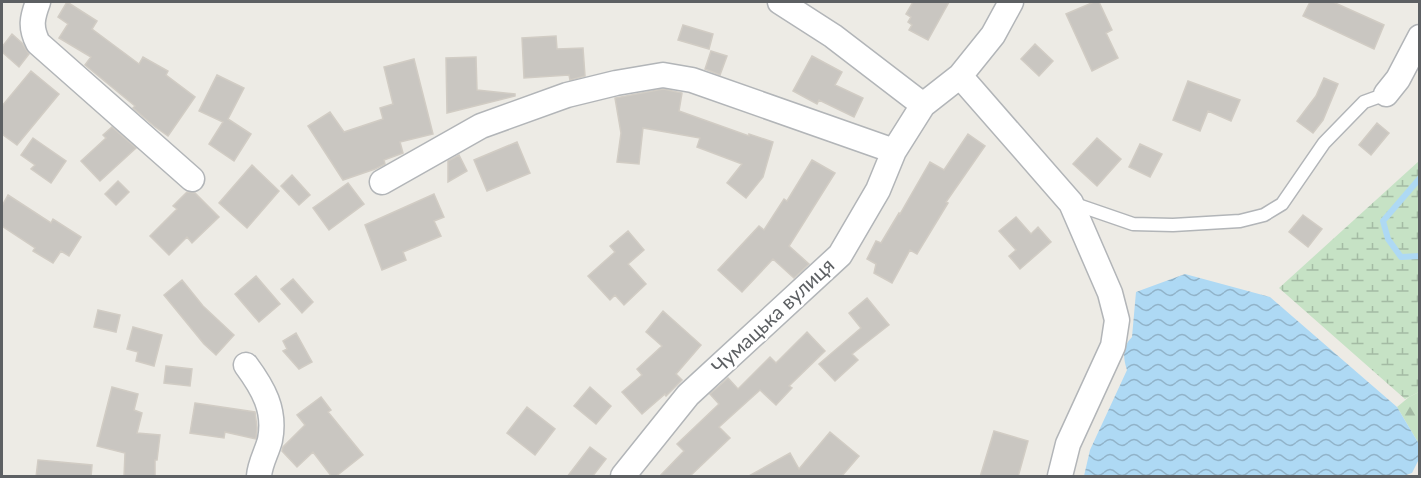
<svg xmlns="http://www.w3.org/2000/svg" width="1421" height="478" font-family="Lato,sans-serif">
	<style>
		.forest { fill: url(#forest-firs) }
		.wetland { fill: url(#wetland-marsh) }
		.water { fill: url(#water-waves) }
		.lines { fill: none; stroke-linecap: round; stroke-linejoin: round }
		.stream { stroke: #aed9f4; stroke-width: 6 }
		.building { fill: #c9c6c1; stroke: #d1ccc4; stroke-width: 1.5 }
		.service-casing { stroke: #b2b5b8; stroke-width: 15 }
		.minor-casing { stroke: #b2b5b8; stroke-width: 27 }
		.service { stroke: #fff; stroke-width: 12 }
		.minor { stroke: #fff; stroke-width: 24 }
		.labels { text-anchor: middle; stroke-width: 5; stroke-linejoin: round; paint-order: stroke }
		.street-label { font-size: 20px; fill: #5d6063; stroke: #fff }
	</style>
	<defs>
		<pattern id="forest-firs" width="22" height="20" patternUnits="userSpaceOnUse" patternTransform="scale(1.5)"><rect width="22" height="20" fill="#c6e2c5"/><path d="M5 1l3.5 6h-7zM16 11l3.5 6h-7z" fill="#a4bba4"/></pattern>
		<pattern id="wetland-marsh" width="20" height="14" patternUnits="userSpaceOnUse" patternTransform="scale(1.5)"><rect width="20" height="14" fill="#c6e2c5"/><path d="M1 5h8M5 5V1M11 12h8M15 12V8" fill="none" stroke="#a4bba4"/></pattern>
		<pattern id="water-waves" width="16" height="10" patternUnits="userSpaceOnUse" patternTransform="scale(1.5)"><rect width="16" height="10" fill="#aed9f4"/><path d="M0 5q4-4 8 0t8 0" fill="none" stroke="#91b3c9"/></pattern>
	</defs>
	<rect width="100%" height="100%" fill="#edebe5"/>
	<path class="forest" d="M1419,392V444L1397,407L1409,397Z"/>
	<path class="wetland" d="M1419,157V392L1405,399L1279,288L1419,161Z"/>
	<path class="water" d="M1185,274L1270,297L1397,407L1419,444V459L1412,473L1403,476H1084L1090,450L1127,370C1123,358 1122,347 1132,337L1136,292Z"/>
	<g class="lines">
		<path class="stream" d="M1420,178L1383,221L1388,239L1401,257L1420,256"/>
	</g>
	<path class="building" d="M67,2L97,21L92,29L139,64L143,57L168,71L166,75L195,97L168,136L154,126L133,108L135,106L85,65L91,57L59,38L68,24L58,17Z
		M913,2H949L928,40L909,30L912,25L908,22L911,17L906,14Z
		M1094,2H1099L1112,30L1106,33L1118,58L1092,71L1066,14Z
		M1310,2H1333L1384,25L1374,49L1303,16Z
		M683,25L713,34L709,49L678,40Z
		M12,34L22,43L29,54L19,67L2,52V47Z
		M556,36L557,49L583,48L585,76L570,80L569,75L524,78L522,38Z
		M1035,44L1053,61L1039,76L1021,59Z
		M711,51L727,56L720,75L705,69Z
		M812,56L842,72L835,85L863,98L854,117L819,100L817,104L793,91Z
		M476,57L477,90L515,94V96L447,113L446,58Z
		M414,59L433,134L400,142L403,153L384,160L385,164L375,169L343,180L308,126L330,112L344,132L383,119L380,108L393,104L384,67Z
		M31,71L59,94L17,145L2,134V106Z
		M217,75L244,88L228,119L251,134L234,161L209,144L223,122L199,111Z
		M1324,78L1338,84L1323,120L1313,133L1297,121L1316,96Z
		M1188,81L1240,100L1231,121L1208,111L1200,131L1173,120Z
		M663,89L682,93L679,111L749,136V134L773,142L763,177L746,198L727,183L742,164L697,147L700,138L643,128L639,164L617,162L621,133L615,98Z
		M1377,123L1389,133L1371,155L1359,145Z
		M112,127L136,148L100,181L81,161L106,138L103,135Z
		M968,134L985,146L946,202L948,203L917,254L910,250L892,283L874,273L876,264L867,259L876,241L881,243L899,213L900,214L930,162L944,170Z
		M33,138L66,161L51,183L31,169L35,165L21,155Z
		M1097,138L1121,159L1097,186L1073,164Z
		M517,142L530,173L487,191L474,160Z
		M1140,144L1162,154L1150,177L1129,167Z
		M459,155L467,171L448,182V161Z
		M812,160L835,173L789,246L809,264L794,278L773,259L742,292L718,270L759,226L764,230L784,199L787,201Z
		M252,165L279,191L247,228L219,203Z
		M292,175L310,195L299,205L281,186Z
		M118,181L129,192L116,205L105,194Z
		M348,183L364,204L329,230L313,208Z
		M187,192L195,193L219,217L192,243L187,237L169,255L150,236L177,209L173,206Z
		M434,194L444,217L434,221L441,236L403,252L406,260L382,270L365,225Z
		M8,195L51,223L53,219L81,237L69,256L61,251L53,263L33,251L35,248L2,226V206Z
		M1303,215L1322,229L1308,247L1289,232Z
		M1016,217L1031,234L1038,227L1051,242L1020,269L1009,256L1016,250L999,231Z
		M628,231L644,250L628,264L646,284L624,305L615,295L610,300L588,276L615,252L610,246Z
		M256,276L280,304L259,322L235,294Z
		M293,279L313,302L302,313L281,289Z
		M182,280L203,306L234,335L216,355L204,344L164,295Z
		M867,298L889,325L852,354L858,360L835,381L819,364L861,328L849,313Z
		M98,310L120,315L116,332L94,327Z
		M663,311L701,345L676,374L682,380L666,396L665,394L642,414L622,392L642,375L637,369L662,346L646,332Z
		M133,327L162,335L154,366L136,361L138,352L127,349Z
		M807,332L825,351L789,386L792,388L776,405L760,390L719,427L730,438L689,477H659L684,451L677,444L719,404L710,394L728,378L738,389L770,357L776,363Z
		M296,333L312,362L299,369L283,351L287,349L283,341Z
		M166,366L192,369L190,386L164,383Z
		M112,387L138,394L134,410L142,413L137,433L160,435L157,460H155V477H124L125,453L97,446Z
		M590,387L611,406L596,424L574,406Z
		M321,397L331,410L328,412L363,455L335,477H332L313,452L297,467L282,451L283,447L305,425L297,415Z
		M195,403L255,412L257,428L256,439L225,432L224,438L190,433Z
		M527,407L555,429L535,455L507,433Z
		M994,431L1028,441L1018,477H980Z
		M830,432L859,456L841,477H747L790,453L799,469Z
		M590,447L606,459L592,477H567Z
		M38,460L92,465L91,477H36Z"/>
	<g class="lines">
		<g class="service-casing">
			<path id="service" d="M1072,203L1133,224L1173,225L1240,221L1264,215L1282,204L1324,143L1364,102L1386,94"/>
		</g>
		<g class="minor-casing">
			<path id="minor" d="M38,2C32,18 30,27 38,43L192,179
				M780,2L833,36L923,105
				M960,76L1071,203L1110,293L1117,320L1113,346L1068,444L1060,476
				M1386,94L1398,79L1420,37
				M382,182L481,126L567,95L616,83L663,75L692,80L894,151
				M246,365C263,388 276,410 270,440C267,452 260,463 259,476
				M623,476L688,395L840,255L878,190L894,151L923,105L960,76L993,35L1011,2"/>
		</g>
		<use href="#service" class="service"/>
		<use href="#minor" class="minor"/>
	</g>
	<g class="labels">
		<g class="street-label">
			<text transform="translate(773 316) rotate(-43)" y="7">Чумацька вулиця</text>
		</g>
	</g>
	<rect width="1421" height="478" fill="none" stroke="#5d6063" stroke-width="6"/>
</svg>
